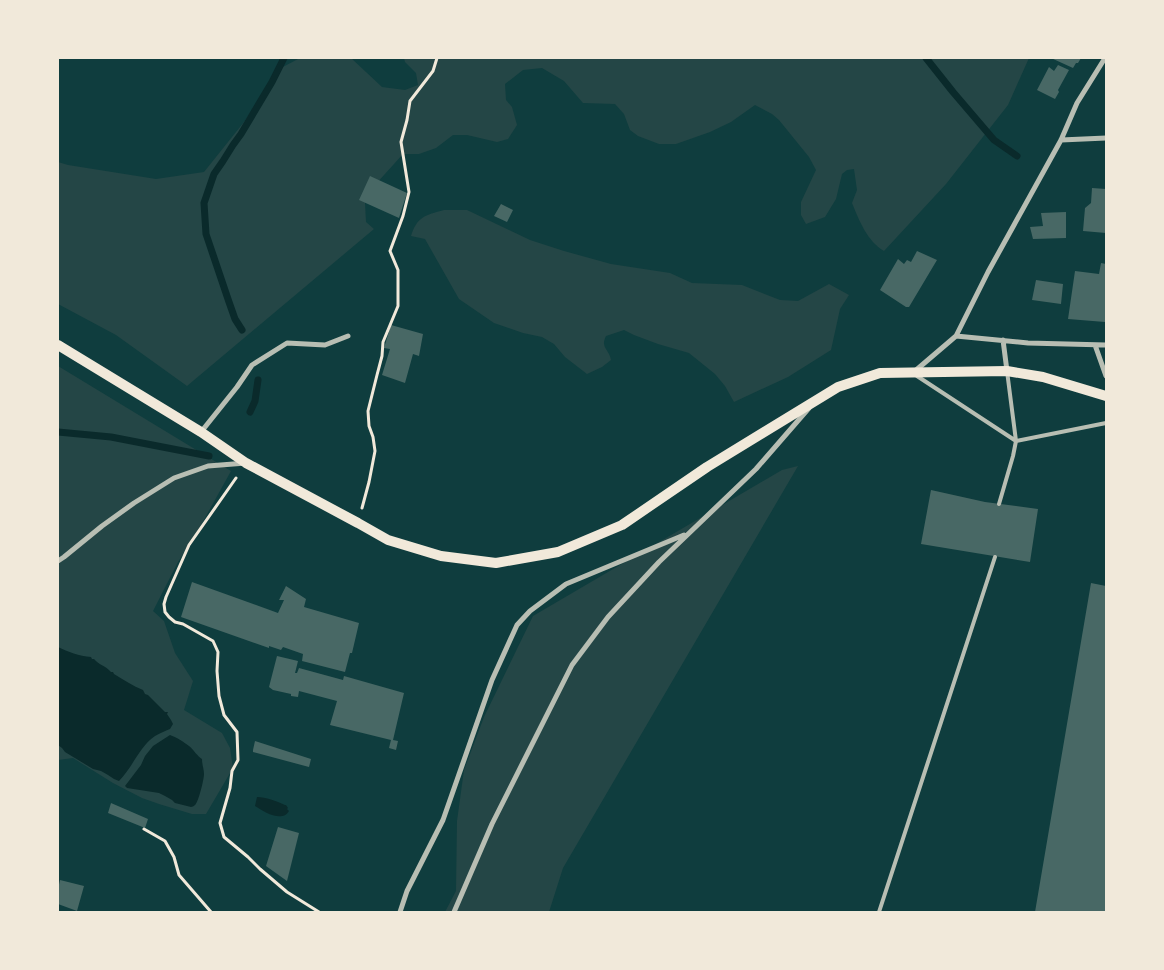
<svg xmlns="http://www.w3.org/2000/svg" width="1164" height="970" font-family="Quicksand,sans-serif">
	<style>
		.green { fill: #244646 }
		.water { fill: #0a2a2b }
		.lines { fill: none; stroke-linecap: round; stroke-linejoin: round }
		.stream { stroke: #0a2a2b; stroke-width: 7 }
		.building { fill: #486865 }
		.path { stroke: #f1e9da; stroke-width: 3 }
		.service { stroke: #b8beb3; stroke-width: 4 }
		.minor { stroke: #b8beb3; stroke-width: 5 }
		.secondary { stroke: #f1e9da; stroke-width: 10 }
	</style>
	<rect width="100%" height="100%" fill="#0f3d3e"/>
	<path class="green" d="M300,58H351L382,87L405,90L418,85L416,73L405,62L404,58H1029L1008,105L946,184L884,251C867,241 859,220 852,203L857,190L854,169L847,170L842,174L836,199L825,217L806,224L801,215V202L816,170L809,157L779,120L772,114L755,105L731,122L710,132L676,144H659L638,136L630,130L624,114L615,104L583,103L564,81L542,68L523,70L505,84L506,100L512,107L517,125L508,139L497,142L467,135H453L436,148L419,154H403L375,185L365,203L366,222L374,229L187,386L116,335L58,304V162L68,165L156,179L204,172L244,122L279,69Z
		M444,210H467L530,240L564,251L611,264L670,273L692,283L742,285L780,300L798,301L829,284L849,295L840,309L831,350L788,377L734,402L725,386L715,374L689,353L658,344L634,335L624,330L606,336C600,348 609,349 611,360L602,367L587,374L565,357L554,344L542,337L523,333L494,323L459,299L425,239L411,236C417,217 425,215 444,210Z
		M58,366L231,471L195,536L178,562L153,611L164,621L175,653L193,681L184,710L222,733L230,748L233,768L206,814H192L159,804L142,798L113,783L73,758L58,760Z
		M798,466L563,868L549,912H445L456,891L457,821L464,770L484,717L533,616L782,470Z"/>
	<path class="water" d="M58,647C68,652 79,656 91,657L92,659H94C99,665 106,666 111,672H113L114,674C124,680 133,686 143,690L145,694L148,695L165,712H168L167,714L171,720L173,724L170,729C165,731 160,733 155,736C139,747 133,767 119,781L114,779L108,775L101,771L93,769L65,752L62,748L58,745Z
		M170,735C176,737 184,742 189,746C194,750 197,756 202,759C202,765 204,769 204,774C204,780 198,803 195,805C194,806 192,807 191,807L175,803L172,800L165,796L159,793L127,788L125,786L141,765L145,756L153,746Z
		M257,797C266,797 276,801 285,805H286L288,808L287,809L289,811C282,823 264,812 255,806Z"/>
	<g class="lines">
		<path class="stream" d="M926,58L953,92L994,140L1017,156
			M242,330L235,319L229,302L206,234L204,203L214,174L223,161L233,145L241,134L272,82L284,58
			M250,412L255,401L258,380
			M58,432L111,437L209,456"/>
	</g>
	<path class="building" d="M1051,58H1081L1078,63H1076L1073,68Z
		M1058,65L1069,70L1058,90L1059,92L1055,99L1037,90L1049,67L1054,71Z
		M370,176L407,193L399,218L359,200Z
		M1092,188L1106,189V233L1083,231L1085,208L1091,203Z
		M501,204L513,210L507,222L494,216Z
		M1066,212V238L1033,239L1030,227L1043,226L1041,213Z
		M917,251L937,260L909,307H906L880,290L898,259L904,264L907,260L911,262Z
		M1101,263L1106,264V311L1105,322L1068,319L1075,271L1099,274Z
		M1036,280L1063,284L1061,304L1032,300Z
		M391,325L423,334L419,356L413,354L405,383L382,375L390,349L384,348Z
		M931,490L985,502L1038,509L1030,562L921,544Z
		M192,582L278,613L284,600H279L286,586L306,599L304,607L359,623L352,653H350L345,672L302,661L303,654L283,647L281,650L269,646V648L181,617Z
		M1091,583L1106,586V912H1035Z
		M277,656L298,661L295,673H297L299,668L343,680L344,676L404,693L393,740L398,741L396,750L389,748L391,740L330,725L337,701L299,691L298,697L291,696V694L273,690L269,687Z
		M255,741L311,759L309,767L253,752V750Z
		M111,803L148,819L145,828L108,813Z
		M278,827L299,833L287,881L266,866Z
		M60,880L84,886L77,911L58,904V889Z"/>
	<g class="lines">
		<path class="path" d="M236,478L189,545L166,597L164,604L165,612L169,617L175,622L183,624L213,641L218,652L217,671L219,696L224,715L237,732L238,760L232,771L230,788L220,823L224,837L248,857L260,869L287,892L319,912
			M362,508L369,482L375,451L373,437L369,426L368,411L377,375L382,356L383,342L398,306V270L390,251L403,216L409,192L401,142L407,120L410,101L433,71L437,58
			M144,829L165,841L174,857L179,875L211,912"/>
		<path class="service" d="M917,376L1016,441L1106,423
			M999,504L1013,456L1016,441L1007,371
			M879,912L995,557"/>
		<path class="minor" d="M1061,140L1106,138
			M956,336L1028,343L1106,345
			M1003,340L1007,371
			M1095,345L1106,376
			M915,371L956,336L988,272L1061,140L1077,103L1105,58
			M201,432L237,387L252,365L287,343L325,345L348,336
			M58,561L64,557L102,526L134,503L174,478L208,466L246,463
			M400,912L407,891L443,820L492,680L517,625L530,611L566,584L684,535
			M454,912L492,824L572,665L608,617L659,562L756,469L809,408"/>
		<path class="secondary" d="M58,345L201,432L246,463L358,523L388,540L441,556L496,563L558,552L622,525L707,467L838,387L880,373L1007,371L1043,377L1106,396"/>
	</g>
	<rect width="1164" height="970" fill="none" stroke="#f1e9da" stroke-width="118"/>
</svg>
